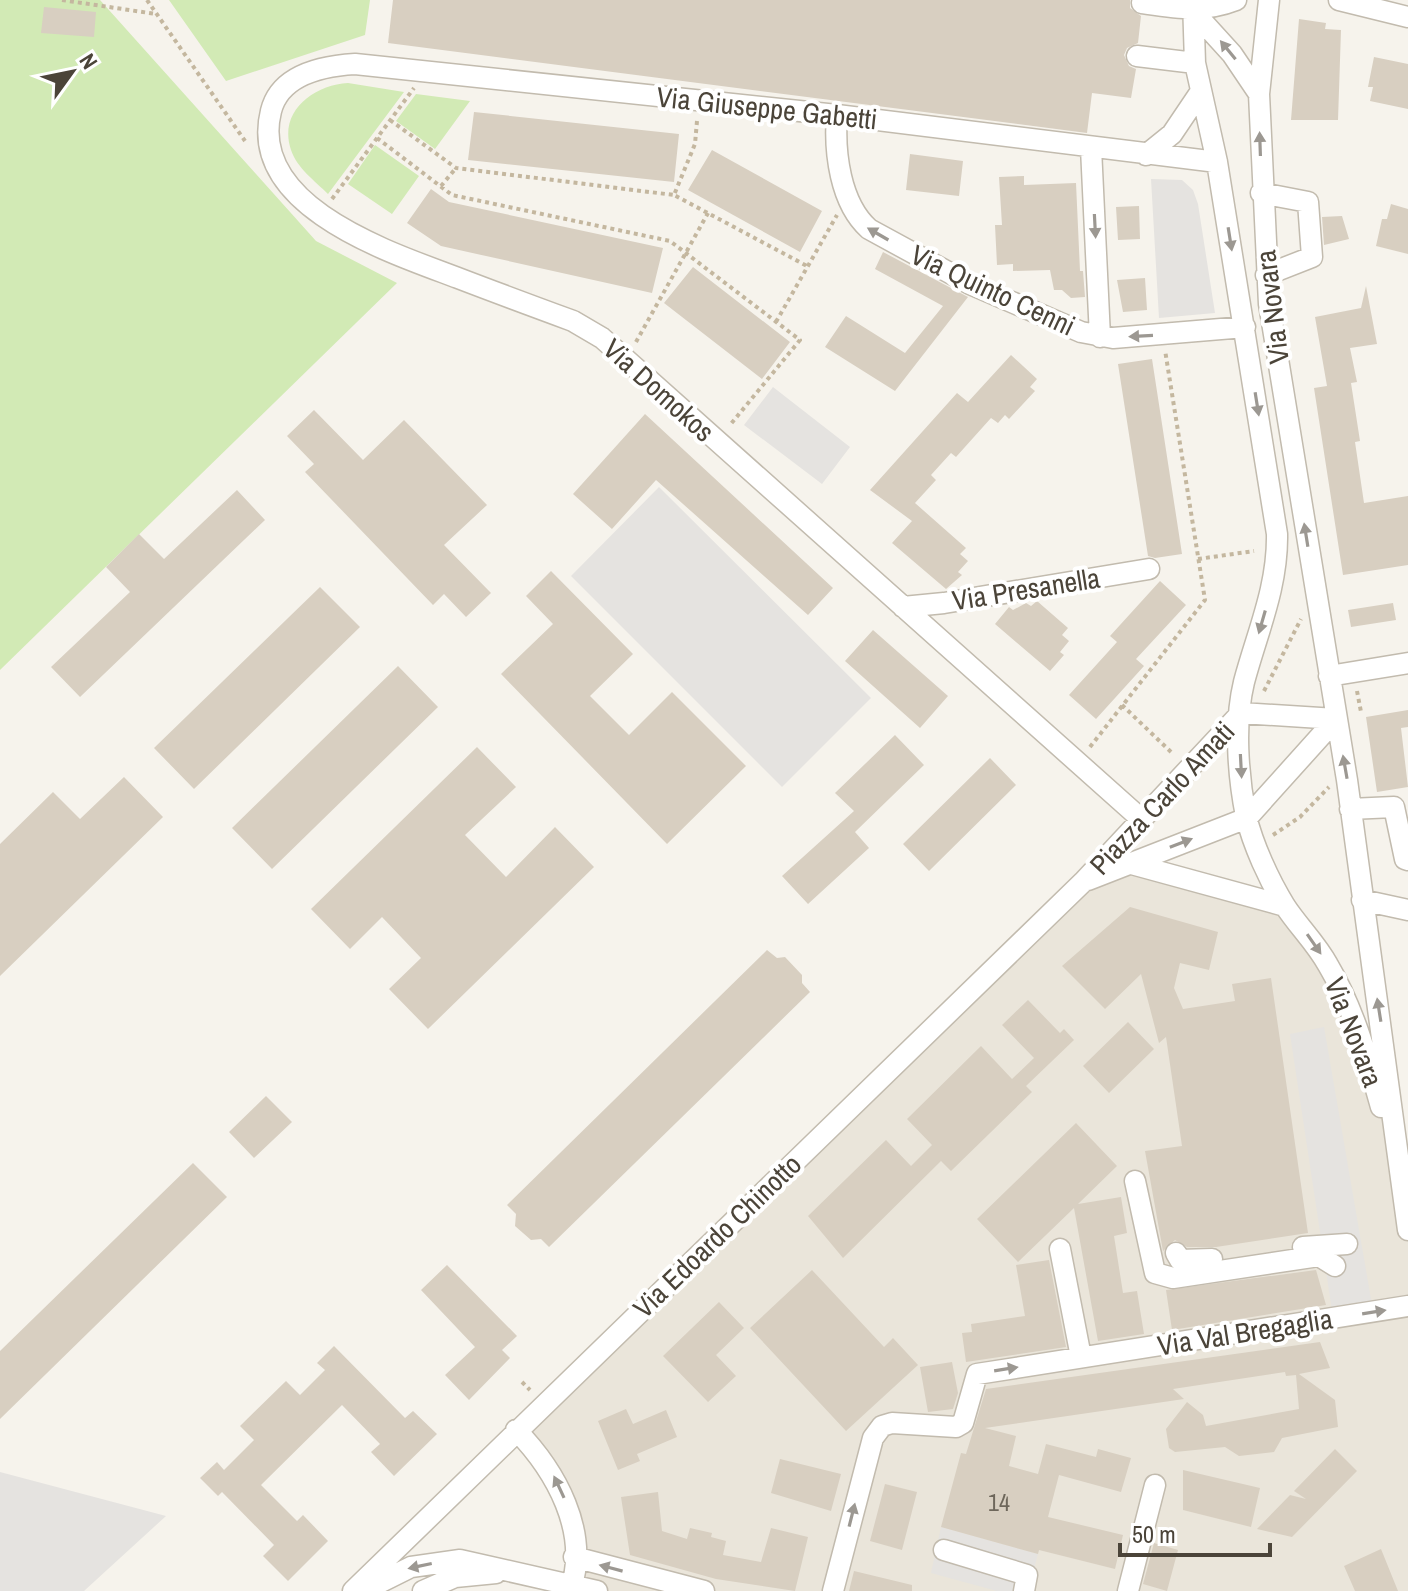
<svg xmlns="http://www.w3.org/2000/svg" width="1408" height="1591" font-family="'Archivo Narrow',sans-serif">
	<style>
		.residential { fill: #eae5da }
		.green { fill: #d2eab5 }
		.parking { fill: #e5e3e0 }
		.building { fill: #d8cfc1 }
		.lines { fill: none; stroke-linecap: round; stroke-linejoin: round }
		.minor-casing { stroke: #c2bbae; stroke-width: 23 }
		.path { stroke: #c4b79f; stroke-width: 4; stroke-dasharray: 4 4; stroke-linecap: butt }
		.minor { stroke: #fff; stroke-width: 20 }
		.oneway { fill: #9c9892 }
		.labels { text-anchor: middle; stroke-width: 8; stroke-linejoin: round; paint-order: stroke }
		.number-label { font-size: 24px; fill: #6e675b }
		.street-label { font-size: 28px; fill: #4b4439; stroke: #fff }
	</style>
	<rect width="100%" height="100%" fill="#f6f3ec"/>
	<path class="residential" d="M1127,864L1284,908L1308,938L1365,1061L1397,1171L1408,1238V1591H574L575,1529L518,1431L1058,906Z"/>
	<path class="green" d="M0,0H100L316,241L397,283L0,670Z
		M169,0H370L365,35L226,81Z
		M348,83L404,92L328,194C315,181 297,168 291,150C278,112 313,85 348,83Z
		M416,94L470,101L435,149L396,121Z
		M375,145L419,176L392,214L348,184Z"/>
	<path class="parking" d="M1151,179L1182,180L1193,190L1198,204L1215,313L1159,318Z
		M773,387L850,447L822,484L744,425Z
		M659,487L871,698L782,787L571,576Z
		M1324,1027L1372,1305L1332,1311L1290,1034Z
		M0,1472L166,1516L84,1591H0Z
		M941,1527L1038,1554L1028,1591H997L931,1573Z"/>
	<path class="building" d="M393,0H1130V8L1141,16L1138,43L1127,48L1124,55L1129,66L1136,69L1131,98L1092,93L1087,133L388,43Z
		M44,7L96,12L94,37L41,33Z
		M1299,19L1326,23L1325,29L1341,30L1338,120H1291Z
		M1374,57L1408,64V109L1370,101L1373,87H1368Z
		M474,112L679,134L674,182L468,160Z
		M712,150L822,211L800,252L688,190Z
		M910,154L963,161L959,196L906,190Z
		M1024,176V185L1076,183L1080,271H1083L1085,297L1071,298L1062,290H1054L1050,270L1013,271V264L997,265L995,225H1002L999,177Z
		M431,189L449,202L663,248L652,293L441,246L407,223Z
		M1391,204L1408,209V254L1376,246L1382,219H1387Z
		M1139,206L1140,239L1118,240L1116,207Z
		M1342,216L1349,239L1324,245L1322,217Z
		M883,252L968,297L895,391L825,347L846,316L905,353L943,306L875,269Z
		M693,267L790,342L762,379L664,303Z
		M1145,278L1147,310L1123,312L1117,280Z
		M1366,286L1377,344L1350,348L1357,382L1351,383L1360,441L1355,442L1364,503L1408,496V565L1343,575L1314,388L1327,386L1315,317L1361,308Z
		M1011,355L1037,379L1030,387L1035,391L1009,419L1005,415L998,423L991,418L956,457L951,453L931,475L936,480L915,503L966,548L960,554L968,561L958,572L962,575L946,589L892,543L912,521L870,490L957,393L968,402Z
		M1152,359L1182,554L1155,558L1148,556L1118,364Z
		M314,410L363,460L404,420L487,505L444,545L491,593L466,617L444,594L433,605L305,472L314,464L287,436Z
		M645,414L833,588L808,615L656,480L612,529L573,494Z
		M237,490L265,520L80,697L51,667L130,592L106,567L139,534L164,559Z
		M551,571L633,654L590,696L629,735L672,692L746,766L667,844L501,674L553,624L526,596Z
		M1160,581L1186,605L1136,659L1144,666L1096,719L1069,695L1117,642L1110,636Z
		M320,587L360,627L194,789L154,748Z
		M1037,601L1068,628L1062,635L1069,641L1060,652L1064,655L1050,671L995,624L1009,607L1013,610L1026,603L1031,606Z
		M1393,603L1396,620L1351,627L1348,610Z
		M873,630L948,696L920,728L845,661Z
		M398,666L438,707L272,869L232,828Z
		M1408,710V727L1401,728L1408,787L1377,792L1366,717Z
		M895,735L924,765L855,832L869,848L808,904L782,876L854,811L835,793Z
		M477,747L516,787L465,835L506,877L555,827L594,867L428,1029L389,989L421,958L382,917L350,949L311,909Z
		M990,758L1016,785L929,871L903,844Z
		M124,777L163,817L0,976V844L53,792L80,819Z
		M1130,907L1218,932L1209,970L1180,963L1174,988L1183,1009L1235,1001L1232,984L1271,978L1308,1233L1216,1247H1187L1175,1240L1163,1251L1145,1151L1182,1146L1166,1037L1159,1043L1141,974L1105,1009L1062,966Z
		M767,950L777,958L785,957L802,975V983L810,992L549,1247L541,1239L531,1240L515,1226L516,1214L507,1205Z
		M1028,1000L1060,1033L1064,1029L1074,1040L1026,1086L1032,1092L951,1171L941,1161L843,1258L808,1216L886,1140L911,1166L932,1145L907,1119L981,1046L1012,1079L1034,1058L1002,1025Z
		M1128,1022L1154,1049L1109,1093L1083,1066Z
		M266,1096L292,1122L254,1158L229,1132Z
		M1076,1123L1117,1166L1078,1204L1121,1197L1127,1233L1114,1236L1123,1293L1137,1291L1144,1334L1098,1341L1074,1208L1018,1262L977,1219Z
		M193,1163L227,1197L0,1419V1351Z
		M1049,1260L1066,1347L966,1362L962,1333L972,1332L971,1324L1025,1316L1016,1265Z
		M447,1265L517,1336L502,1350L510,1358L469,1400L445,1375L475,1347L421,1290Z
		M812,1270L884,1347L893,1338L918,1365L846,1431L750,1328Z
		M1316,1270L1326,1305L1172,1330L1166,1290Z
		M719,1302L744,1328L716,1355L736,1376L708,1402L663,1356Z
		M1320,1342L1330,1368L1299,1374L1335,1400L1338,1427L1282,1438L1274,1452L1239,1456L1225,1447L1175,1452L1169,1448L1166,1429L1187,1402L1203,1415L1206,1426L1299,1409L1296,1375L1286,1376L1285,1372L1173,1389L1184,1399L985,1428L1016,1436L1009,1466L1038,1474L1046,1444L1096,1457L1098,1449L1131,1458L1121,1492L1059,1475L1048,1517L1123,1535L1115,1569L1039,1550L1038,1554L941,1527L961,1453L966,1454L986,1389Z
		M334,1346L405,1418L413,1411L437,1434L394,1476L371,1452L380,1444L342,1405L261,1485L297,1521L303,1515L328,1541L288,1581L263,1556L274,1545L222,1492L218,1496L200,1478L217,1462L224,1470L254,1440L240,1426L286,1381L300,1395L325,1370L317,1363Z
		M952,1362L958,1393L953,1409L928,1412L920,1367Z
		M626,1409L633,1424L666,1410L677,1437L637,1454L640,1461L618,1470L598,1421Z
		M1335,1449L1357,1471L1292,1537L1257,1529L1290,1495L1306,1499L1294,1491Z
		M780,1459L841,1474L831,1511L771,1493Z
		M1183,1470L1260,1488L1251,1527L1183,1510Z
		M885,1484L917,1492L902,1550L870,1541Z
		M658,1492L662,1531L687,1539L690,1528L712,1533L711,1537L726,1541L723,1555L761,1562L771,1528L808,1537L795,1591L716,1579L630,1555L621,1497Z
		M1154,1543L1178,1550L1167,1591L1143,1584Z
		M1381,1549L1398,1591H1355L1344,1566Z
		M854,1571L912,1585V1591H849Z"/>
	<g class="lines">
		<g class="minor-casing">
			<path id="minor" d="M1193,0L1195,63L1217,162L1277,534C1278,587 1257,633 1244,682C1234,723 1238,776 1246,816C1253,845 1269,880 1285,906C1298,926 1316,943 1328,965C1354,1009 1367,1057 1381,1107
				M1269,0L1259,94L1269,304L1347,780L1408,1230
				M1339,0L1408,17
				M1142,3C1176,8 1203,13 1236,0
				M1192,10L1232,54L1259,94
				M1137,56L1195,63
				M837,115C834,152 840,203 869,229L970,284L1081,332L1113,338L1245,327
				M1091,148L1100,337
				M1146,155L1172,134L1201,91
				M1261,193L1308,202L1312,257L1266,275
				M903,607L944,603L1149,569
				M1329,676L1408,663
				M1350,809L1394,807L1405,859L1408,860
				M1140,818L602,338L573,321C535,307 497,293 458,278C392,253 247,207 271,111C280,75 322,66 355,64L837,115L1217,162
				M1128,863L1285,906
				M1088,880L1247,818L1336,719
				M1362,900L1408,910
				M1135,1181L1155,1273L1173,1278L1319,1256L1335,1266
				M1303,1247L1347,1244
				M1060,1249L1081,1357
				M1176,1253L1180,1260L1212,1259
				M516,1430C555,1470 591,1532 570,1591
				M944,1550L1027,1575L1024,1591
				M574,1557L704,1591
				M353,1591L1083,882L1241,713L1336,719
				M363,1591L411,1567L460,1560L597,1591
				M423,1591L455,1577L496,1573
				M833,1591L873,1438L882,1426L892,1423L956,1427L963,1423L977,1374L1408,1306
				M1128,1591L1155,1485"/>
		</g>
		<path class="path" d="M62,0L156,14
			M147,0L245,141
			M390,120L456,168L674,195
			M697,121L695,144L674,195L807,266
			M377,138L452,195L670,241L800,340L730,425
			M441,186L456,168
			M332,199L414,88
			M776,322L837,215
			M636,342L708,213
			M1198,559L1254,551
			M1264,691L1301,619
			M1357,691L1361,712
			M1122,705L1171,752
			M1090,747L1205,600L1165,350
			M1273,835L1300,817L1329,787
			M522,1382L530,1390"/>
		<use href="#minor" class="minor"/>
	</g>
	<defs><path id="oneway-solid" d="M-6-.8H1V-3.2L6.5 0L1 3.2V.8H-6Z" transform="scale(2)"/></defs>
	<g class="oneway">
		<use href="#oneway-solid" transform="translate(1228 50) rotate(-129)"/>
		<use href="#oneway-solid" transform="translate(1260 144) rotate(-92)"/>
		<use href="#oneway-solid" transform="translate(1095 226) rotate(87)"/>
		<use href="#oneway-solid" transform="translate(878 234) rotate(-150)"/>
		<use href="#oneway-solid" transform="translate(1230 239) rotate(81)"/>
		<use href="#oneway-solid" transform="translate(1141 336) rotate(177)"/>
		<use href="#oneway-solid" transform="translate(1257 404) rotate(81)"/>
		<use href="#oneway-solid" transform="translate(1306 535) rotate(-99)"/>
		<use href="#oneway-solid" transform="translate(1262 622) rotate(106)"/>
		<use href="#oneway-solid" transform="translate(1241 766) rotate(87)"/>
		<use href="#oneway-solid" transform="translate(1345 767) rotate(-100)"/>
		<use href="#oneway-solid" transform="translate(1181 843) rotate(-21)"/>
		<use href="#oneway-solid" transform="translate(1314 944) rotate(55)"/>
		<use href="#oneway-solid" transform="translate(1379 1010) rotate(-99)"/>
		<use href="#oneway-solid" transform="translate(1374 1312) rotate(-9)"/>
		<use href="#oneway-solid" transform="translate(1006 1369) rotate(-9)"/>
		<use href="#oneway-solid" transform="translate(559 1487) rotate(-115)"/>
		<use href="#oneway-solid" transform="translate(852 1515) rotate(-76)"/>
		<use href="#oneway-solid" transform="translate(420 1566) rotate(168)"/>
		<use href="#oneway-solid" transform="translate(611 1568) rotate(-165)"/>
	</g>
	<g class="labels">
		<g class="number-label">
			<text x="999" y="1511">14</text>
		</g>
		<g class="street-label">
			<text transform="translate(767 108) rotate(6)" y="10">Via Giuseppe Gabetti</text>
			<text transform="translate(993 290) rotate(25)" y="10">Via Quinto Cenni</text>
			<text transform="translate(1272 307) rotate(-97)" y="10">Via Novara</text>
			<text transform="translate(659 390) rotate(42)" y="10">Via Domokos</text>
			<text transform="translate(1026 589) rotate(-9)" y="10">Via Presanella</text>
			<text transform="translate(1162 798) rotate(-47)" y="10">Piazza Carlo Amati</text>
			<text transform="translate(1354 1032) rotate(69)" y="10">Via Novara</text>
			<text transform="translate(717 1236) rotate(-44)" y="10">Via Edoardo Chinotto</text>
			<text transform="translate(1245 1332) rotate(-9)" y="10">Via Val Bregaglia</text>
		</g>
	</g>
	<g transform="translate(72 72) rotate(57)" stroke="#ffffff" stroke-width="6" paint-order="stroke">
	<path d="M0-6L14 30L0 20L-14 30Z" fill="#4b4439"/>
	<text y="-12" font-size="22" font-weight="bold" text-anchor="middle" fill="#4b4439">N</text>
	</g>
	<path d="M1120 1543v12h150v-12" fill="none" stroke="#4b4439" stroke-width="4"/>
	<text x="1132" y="1543" font-size="24" fill="#4b4439" stroke="#ffffff" stroke-width="6" paint-order="stroke">50 m</text>
</svg>
